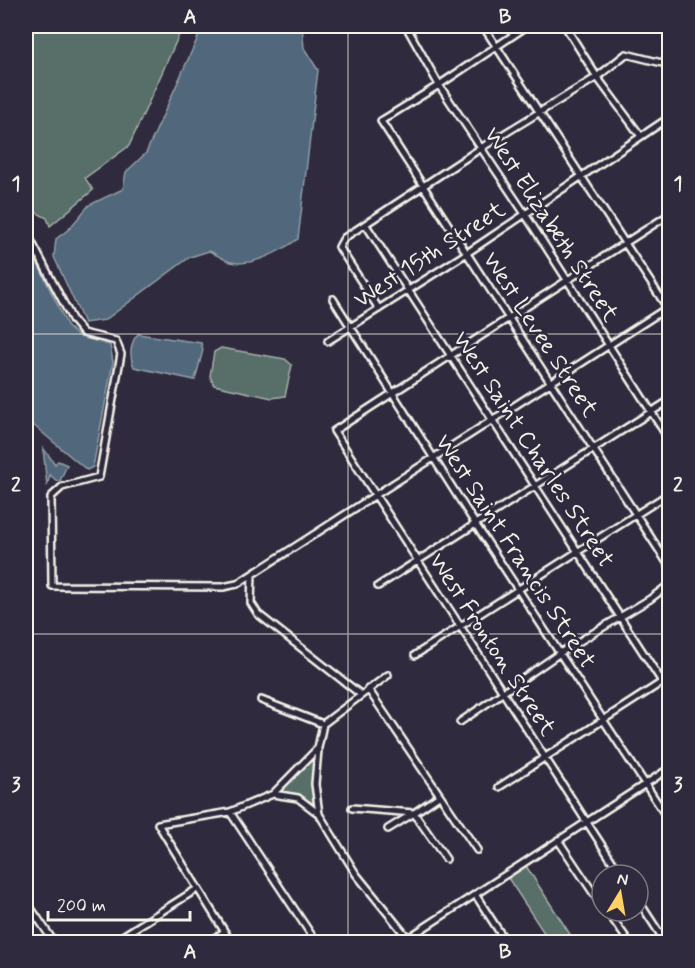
<svg xmlns="http://www.w3.org/2000/svg" width="695" height="968" font-family="Mynerve,sans-serif">
	<style>
		.green { fill: #596e69; stroke: #a6b0a8; stroke-width: 1.5 }
		.water { fill: #51677c; stroke: #929ea7; stroke-width: 1.5 }
		.lines { fill: none; stroke-linecap: round; stroke-linejoin: round }
		.minor-casing { stroke: #f4f1e8; stroke-width: 10 }
		.minor { stroke: #2f2a3d; stroke-width: 5 }
		.grid { fill: none; stroke: #f4f1e8; stroke-width: 1.5; stroke-opacity: 0.55 }
		.labels { text-anchor: middle; stroke-width: 5; stroke-linejoin: round; paint-order: stroke }
		.street-label { font-size: 24px; fill: #f4f1e8; stroke: #2f2a3d }
		.neatline { fill: none; stroke: #f4f1e8; stroke-width: 2 }
		.grid-label { font-size: 20px; text-anchor: middle; font-weight: bold; fill: #f4f1e8 }
	</style>
	<rect width="100%" height="100%" fill="#2f2a3d"/>
	<filter id="ink" filterUnits="userSpaceOnUse"><feTurbulence type="fractalNoise" baseFrequency=".0167" numOctaves="2"/><feDisplacementMap in="SourceGraphic" scale="12" xChannelSelector="R" yChannelSelector="G"/><feConvolveMatrix kernelMatrix="1 2 1 2 8 2 1 2 1" color-interpolation-filters="sRGB"/></filter>
	<g filter="url(#ink)">
		<path class="green" d="M26,26H183L129,146L85,178L93,190L50,226L47,218L26,207Z
			M221,348L285,359L292,365L285,396L272,398L214,385L210,376L214,352Z
			M26,515L29,589L26,715Z
			M311,760L314,761L315,804L299,796L280,791Z
			M526,866L575,942H550L508,878Z"/>
		<path class="water" d="M203,26H302L304,48L318,70L298,239C281,251 252,267 231,262C224,260 216,254 209,251L190,257L105,320L84,323L54,257L56,239L69,229L89,205L123,189L126,172L146,153Z
			M26,239L68,327L78,336L110,345L113,362L93,467L87,470L26,419Z
			M138,334L201,343L203,350L195,380L134,367C129,357 130,342 138,334Z
			M43,448L55,464L58,461L67,465L60,481H57L50,475L47,486Z"/>
		<g class="lines">
			<g class="minor-casing">
				<path id="minor" d="M406,26L439,85L525,214L670,441
					M483,26L670,312
					M527,26L439,85L381,121L670,567
					M565,26L597,77L640,135
					M366,225L670,694
					M26,231L73,321L83,333L116,341L121,354L99,477L62,487L51,497L52,586L223,587L237,584L670,306
					M333,299L476,525L670,822
					M379,309L339,247L344,238L481,148L597,77L626,54L670,65
					M328,341L467,253L670,117
					M252,575L251,603L258,614L360,694
					M378,586L670,400
					M415,655L670,493
					M368,689L477,850
					M261,700L323,724
					M460,722L560,653L650,599L670,584
					M318,750L315,784L319,814
					M499,787L670,677
					M273,794L318,748L323,724L388,675
					M352,808L414,813L439,796
					M230,812L316,942
					M388,829L414,813L446,859
					M558,840L602,906
					M621,875L334,431L670,214
					M475,894L506,942
					M638,900L662,937
					M26,901L54,942
					M607,911L629,942
					M113,942L197,889
					M208,942L224,932
					M231,942L158,824L230,812L273,794L298,798L319,814L356,874L411,942
					M402,942L670,768
					M661,942L662,937L670,932"/>
			</g>
			<use href="#minor" class="minor"/>
		</g>
	</g>
	<path class="grid" d="M348,26V942M26,334H670M26,634H670"/>
	<g class="labels">
		<g class="street-label">
			<text transform="translate(552 224) rotate(57)" y="8">West Elizabeth Street</text>
			<text transform="translate(429 254) rotate(-33)" y="8">West 15th Street</text>
			<text transform="translate(541 334) rotate(57)" y="8">West Levee Street</text>
			<text transform="translate(534 449) rotate(57)" y="8">West Saint Charles Street</text>
			<text transform="translate(516 551) rotate(57)" y="8">West Saint Francis Street</text>
			<text transform="translate(493 644) rotate(57)" y="8">West Fronton Street</text>
		</g>
	</g>
	<rect width="695" height="968" fill="none" stroke="#2f2a3d" stroke-width="66"/>
	<g transform="translate(620 893) rotate(11)"><circle r="28" fill="#2f2a3d" stroke="#7e7a81" stroke-width="1.5"/>
	<path d="M0-4.5L10 22L0 15L-10 22Z" fill="#ffd166"/>
	<text y="-9" font-size="16" font-weight="bold" text-anchor="middle" fill="#f4f1e8">N</text>
	</g>
	<path d="M48 911v9h142v-9" fill="none" stroke="#f4f1e8" stroke-width="3"/>
	<text x="57" y="911" font-size="18" fill="#f4f1e8" stroke="#2f2a3d" stroke-width="4.5" paint-order="stroke">200 m</text>
	<rect x="33" y="33" width="629" height="902" class="neatline"/>
	<g class="grid-label">
		<text x="190" y="23">A</text>
		<text x="505" y="23">B</text>
		<text x="16" y="190">1</text>
		<text x="678" y="190">1</text>
		<text x="16" y="491">2</text>
		<text x="678" y="491">2</text>
		<text x="16" y="791">3</text>
		<text x="678" y="791">3</text>
		<text x="190" y="958">A</text>
		<text x="505" y="958">B</text>
	</g>
</svg>
